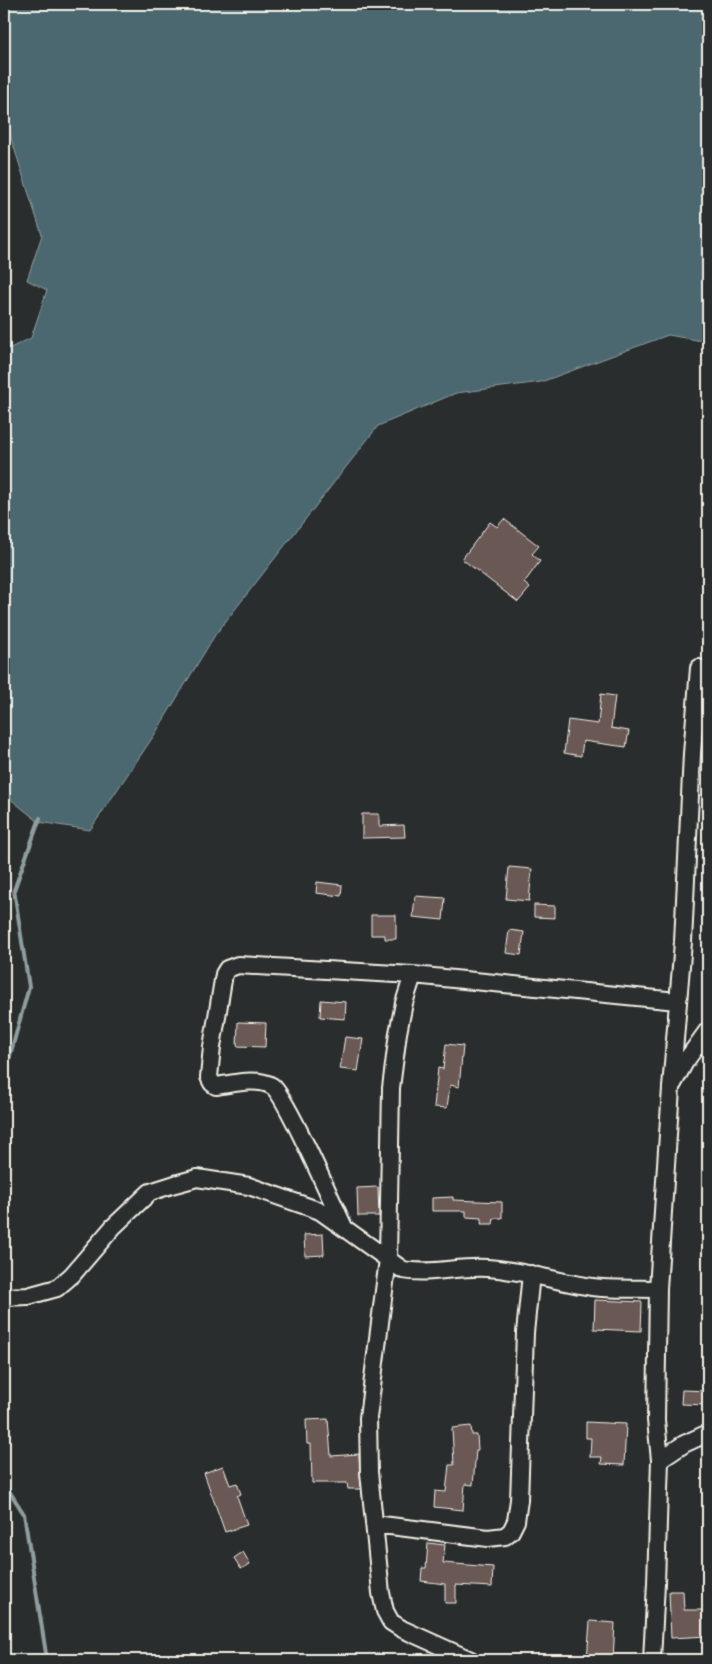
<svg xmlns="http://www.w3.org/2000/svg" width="712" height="1664" font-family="'Playpen Sans',sans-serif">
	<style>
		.water { fill: #4c6770; stroke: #8f9ea0 }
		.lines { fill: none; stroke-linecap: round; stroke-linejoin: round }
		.stream { stroke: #8f9ea0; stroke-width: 4 }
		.building { fill: #6a5855; stroke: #f4f1e8 }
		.minor-casing { stroke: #f4f1e8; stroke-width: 20 }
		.minor { stroke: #2a2d2e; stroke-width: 16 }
	</style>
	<rect width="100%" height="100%" fill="#2a2d2e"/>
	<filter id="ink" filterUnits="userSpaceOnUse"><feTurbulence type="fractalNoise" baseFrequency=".02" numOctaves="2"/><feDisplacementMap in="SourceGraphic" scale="10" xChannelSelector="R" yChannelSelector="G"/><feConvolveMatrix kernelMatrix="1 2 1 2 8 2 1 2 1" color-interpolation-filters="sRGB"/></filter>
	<g filter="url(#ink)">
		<path class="water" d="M4,4H708V342L668,335L541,382L456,393L378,426L215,635L155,734L90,830L39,822L4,794V351L31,338L47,290L27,280L42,235L4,116Z"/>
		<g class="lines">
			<path class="stream" d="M4,1077L29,987L14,890L40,818
				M4,1483L24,1514L47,1660"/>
		</g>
		<path class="building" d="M504,519L539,546L532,554L540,561L524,583L530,588L518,602L462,559L490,522L497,527Z
			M601,694L615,696L611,728L629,731L626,747L583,741L581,756L564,753L568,720L598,724Z
			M362,814H379V826L404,825L405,837L362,838Z
			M509,867L532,869L529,901L506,899Z
			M317,882L342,885L341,896L316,893Z
			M415,896L445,898L443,920L413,917Z
			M534,905L555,906V918L534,917Z
			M371,915H396V939H385V935H371Z
			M509,930L524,932L521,955L506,953Z
			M321,1000L346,1002L345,1019L320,1017Z
			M238,1022L266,1023L265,1047L237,1046Z
			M345,1037L363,1039L358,1071L340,1069Z
			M446,1044L463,1046L459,1087L450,1085L447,1108L434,1107L438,1068L443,1069Z
			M378,1187L379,1216H358L357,1188Z
			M453,1197V1200L502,1202V1218H494L493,1224H481L482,1218L466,1217V1211H432V1198Z
			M323,1234L324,1255L305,1256L304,1235Z
			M595,1300L642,1302L641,1331L594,1329Z
			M682,1390L708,1391L707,1405L681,1404Z
			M328,1419L331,1456L359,1454L361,1489H348L347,1483H312L311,1444H307L306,1420Z
			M586,1422L626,1424L624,1465L601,1464L602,1457H590L591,1438H586Z
			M471,1426L472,1435H477L478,1450H476L473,1485L465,1484L463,1510L434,1507L435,1491L446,1492L449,1465H454L452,1428Z
			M223,1466L230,1485L237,1483L241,1494L237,1496L247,1525L225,1532L204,1473Z
			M428,1543L445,1545L443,1563L493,1567L492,1587L456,1585V1603H445V1584L421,1581L422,1568H426Z
			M243,1552L250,1564L241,1569L234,1558Z
			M669,1591H683L684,1610H708V1636L671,1638Z
			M590,1621L615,1623L613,1660H587Z"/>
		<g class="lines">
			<g class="minor-casing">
				<path id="minor" d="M673,1084L685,1062L708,1030
					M343,1225C333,1204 285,1094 272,1086C257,1077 232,1084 216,1086L212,1083L209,1077L212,1047L224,974L227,969L238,965L413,975
					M4,1297L28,1296L57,1288L72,1275L113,1227L150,1192L175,1184L197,1178L249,1186L320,1211L403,1270C431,1275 458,1266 487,1268C523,1270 557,1282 592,1287C613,1290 636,1288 658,1289
					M660,1460L684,1444L708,1433
					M374,1524L488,1538L505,1536L511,1531L516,1521L519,1500L525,1333L531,1274
					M471,1660L402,1629L391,1622L385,1611L381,1593L369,1472L368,1418L388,1259L391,1088L398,1033L404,1003L413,975L677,1001
					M652,1660L656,1583L660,1460L656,1420L658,1289L671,1088L683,942L692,754L699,668"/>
			</g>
			<use href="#minor" class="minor"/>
		</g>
	</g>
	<rect width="712" height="1664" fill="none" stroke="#2a2d2e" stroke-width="20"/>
	<rect x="10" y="10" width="692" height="1644" fill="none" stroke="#f4f1e8" stroke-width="2" filter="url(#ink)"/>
</svg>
